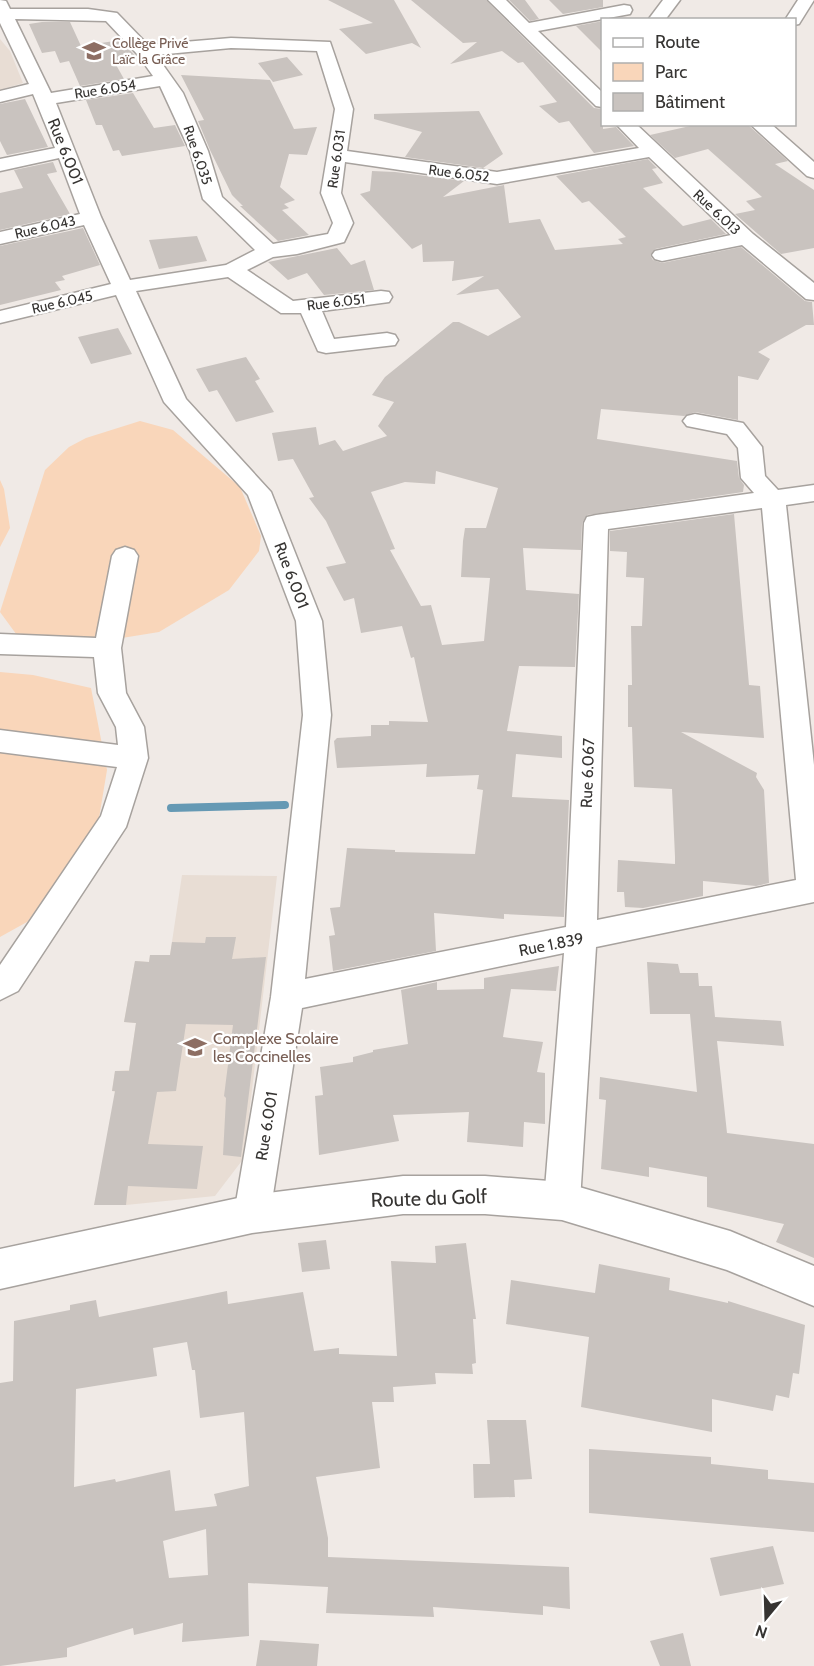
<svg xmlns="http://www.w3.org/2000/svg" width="814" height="1666" font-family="Cabin,sans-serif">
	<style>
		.built { fill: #e8ddd4 }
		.green { fill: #f9d6ba }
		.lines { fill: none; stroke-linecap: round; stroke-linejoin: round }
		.stream { stroke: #6599b4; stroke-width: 8 }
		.building { fill: #c9c3bf; fill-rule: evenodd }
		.minor-casing { stroke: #a7a29e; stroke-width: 3 }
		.major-casing { stroke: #a7a29e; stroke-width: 3 }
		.minor { fill: #fff; fill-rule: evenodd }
		.major { fill: #fff; fill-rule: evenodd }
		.labels { text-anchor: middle; stroke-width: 4.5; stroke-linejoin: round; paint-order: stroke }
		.far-education-label { font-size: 14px; fill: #785e54; stroke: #fff; text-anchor: start }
		.far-street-label { font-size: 14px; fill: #363432; stroke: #fff }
		.street-label { font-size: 16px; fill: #363432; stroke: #fff }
		.education-label { font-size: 16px; fill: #785e54; stroke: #fff; text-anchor: start }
		.near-street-label { font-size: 20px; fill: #363432; stroke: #fff }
	</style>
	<rect width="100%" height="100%" fill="#f0eae6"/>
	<path class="built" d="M0,39L10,51L23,83L0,90Z
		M182,875L277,876L244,1158L215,1196L126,1205L115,1092L112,1091L115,1071L129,1070L136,1023L124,1022L135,961L149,962L150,955H170Z"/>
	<path class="green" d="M140,421L173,430L240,487L261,536L259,551L229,590L159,632L91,643L22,642L0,612L45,470L69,447L86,438Z
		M0,480L4,489L10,528L0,547Z
		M0,672L33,675L91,688L107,770L97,830L27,922L0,937Z"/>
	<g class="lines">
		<path class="stream" d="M171,808L285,805"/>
	</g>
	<path class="building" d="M328,0H394L421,48L412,43L366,54L339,29L373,23Z
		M411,0H486L594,108L603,109V129L616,127L634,146L594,153L569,121L559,123L539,106L557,102L523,62L518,63L502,51L450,64L477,42L463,43Z
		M509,0H525L539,19L530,21Z
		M549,0H603V7L563,14Z
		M603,21V53L576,26Z
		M42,22H70L81,46L121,40L138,59L115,63L124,79L80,86L69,61L60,63L55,51L42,53L29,24Z
		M287,57L303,75L273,82L258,63Z
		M181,75L270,80L294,129L317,127L307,155L289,154L280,187L295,200L284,204L289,208L282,210L309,235L278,241L240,206H243L232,195L210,150L198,121L204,120Z
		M133,93L154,128L175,125L185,146L122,156L119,150L113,151L102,125H96L86,100Z
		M25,99L48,147L7,155L0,141V104Z
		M479,111L503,154L483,168L405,157L422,132L374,119V114Z
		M699,124H747L788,161L775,164L814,190V248L781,254L735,214L755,210L746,201L762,197L708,149L675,158L650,135Z
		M648,159L657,168L652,169L663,183L643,188L683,226L711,219L726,234L655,249L650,255L653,260L662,263L741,247L805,301L812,302L814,325H806L758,352L770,359L758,380L738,376V420L695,412L684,416L601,409L597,439L737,461L739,478L744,485L743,492L587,515L582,523L581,550L523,548L526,590L579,594L575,667L519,666L507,731L562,736V758L516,754L512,797L569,800L564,917L504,914V919L434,913L436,951L333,971L329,936L335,935L330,908L340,907L347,848L395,850V852L475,854L483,790L477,789L479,775L426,777L427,764L337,768L334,741L337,738L371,736V725H389V721L428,722L414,657L411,658L402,626L361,633L354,598L344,601L326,567L346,563L326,521L309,498L314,497L293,459L278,461L272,433L316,427L319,445L335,440L343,451L387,436L378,426L394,402L372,395L385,377L453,322H459L488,336L521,317L498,289L456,295L484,276L452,281L454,261L423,262L422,244L412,249L360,194L370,191L372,171L395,172L464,181L443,197L504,185L509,223L540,219L555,250L623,244L618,239L626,237L589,201L582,203L556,176ZM436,471L498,488L486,528H465L463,541L461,577L490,578L484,641L442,645L431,605L421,606L390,550L395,549L371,492L405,482L435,484Z
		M53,162L57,172L47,174L70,214L0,230V193L23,188L14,170Z
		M83,228L100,265L62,276L65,280L55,282L61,290L0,305V246Z
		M197,236L207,261L159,269L149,240Z
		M337,248L351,265L365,260L374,290L324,295L307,273L288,280L268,262Z
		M118,328L132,354L91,364L78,337Z
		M246,357L260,379L255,381L274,412L236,422L217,390L209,392L196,369Z
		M734,514L749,685L760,686L764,738L681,732L757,773L756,777L764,790L769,883L756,886L703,881V896L643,908L625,907L624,892H617L618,860L675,864V857L672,789L634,787L632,727H628V685H632L631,626H642L644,578L626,577L627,552L610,551V531Z
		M206,937H236L232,959L266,957L241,1157L223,1155L226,1098L224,1096L233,1025L186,1024L176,1091L157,1092L148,1144L203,1146L197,1189L128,1186L126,1205H94L115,1091H112L115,1071H129L136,1023L124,1022L135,961L149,962L150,955H170L172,942L205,943Z
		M647,962L678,964L680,973H698L699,986H712L715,1017L781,1021L784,1046L717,1041L727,1133L814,1144V1258L776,1242L784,1224L707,1207V1177L649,1167V1177L601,1169L606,1100L599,1099L600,1077L697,1092L690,1014H650Z
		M559,966L556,991L511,989L503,1037L543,1042L537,1072L545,1073V1124L524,1122L523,1147L467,1142L469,1112L393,1115L399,1141L319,1155L315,1096L323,1095L320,1067L353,1062V1057L373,1052V1050L408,1044L401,990L437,982V990L484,989V978Z
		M326,1240L330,1269L302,1272L298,1243Z
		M466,1243L476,1319H473L476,1363L472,1364L473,1374L435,1373L436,1384L393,1387L394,1402H372L380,1468L316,1477L328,1538V1557L569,1567L570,1609L543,1606V1615L433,1607L434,1617L326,1613L328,1587L248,1583L249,1636L182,1642L183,1623L134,1635L133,1628L67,1648V1657L0,1666V1383L13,1381L14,1321L70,1310V1305L96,1300L99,1317L227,1291L228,1304L303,1292L314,1351L339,1348V1354L397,1356L391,1261L436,1263L435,1246ZM187,1342L192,1370H195L200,1418L244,1412L249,1486L214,1494L217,1506L175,1511L170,1470L116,1482L115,1479L74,1487L76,1389L157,1376L153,1348ZM206,1529L208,1575L169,1578L163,1541Z
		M599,1264L670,1278L669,1290L728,1303V1301L805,1325L799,1374L793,1373L789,1398L776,1395L773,1411L712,1399V1432L581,1407L589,1337L506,1324L511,1280L595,1293Z
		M487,1420H526L532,1479L514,1480L515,1497L474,1498L473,1464H490Z
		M589,1449L711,1457V1464L768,1470V1479L814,1483V1532L589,1513Z
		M773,1546L784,1584L720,1596L710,1558Z
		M683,1633L691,1666H660L650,1641Z
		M260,1640L319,1644L317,1666H256Z"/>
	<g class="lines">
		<g class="minor-casing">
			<path id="minor" d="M0,0L6,1L10,9H88L117,13L148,45L231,38L330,42L353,109L347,151L497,172L639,148L616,124H636L753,234L814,283V300L806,299L742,245L662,261L655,259L652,255L655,251L731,235L649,157L497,184L345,162L341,193L353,223L344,242L297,254L273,257L247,270L293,301L381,291L389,292L392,297L389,302L322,311L334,339L387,333L395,335L398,340L395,345L326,353L318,351L301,313H281L228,277L136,291L186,399L271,492L322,621L331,715L305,979L566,927L584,523L587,517L596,515L754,493L741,478L738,448L727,434L687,426L683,421L687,416L695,414L743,423L762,447L765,476L778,490L814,485V501L786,505L814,765V902L596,947L580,1201L575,1213L562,1218L549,1213L544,1201L564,953L302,1008L270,1214L265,1226L252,1231L239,1226L234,1214L271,997L303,715L296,621L248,495L164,402L116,295L0,323V311L111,284L84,225L0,244V232L80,214L59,158L0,171V159L55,148L33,94L0,102V91L29,84L0,23ZM15,19L106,21L138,55L153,76L51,93ZM231,48L317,51L335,109L321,193L333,223L328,234L273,244L222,197L208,151L183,93L156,55ZM160,86L190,151L203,199L255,250L226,265L130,280L101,217L56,103ZM762,508L796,880L597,920L608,529Z
				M488,0H506L529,23L624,5L630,6L632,10L630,14L538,31L602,92V107L596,106Z
				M663,0H680L665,20H648Z
				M798,0H814L799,24L794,25V20H785Z
				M750,124H771L814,162V178L807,176Z
				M125,547L134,550L138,556L121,648L126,693L144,727L148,758L126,827L18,991L0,1000V965L101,816L117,767L0,752V730L118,745L116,727L98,693L94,657L0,654V634L96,638L112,556L116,550Z"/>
		</g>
		<g class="major-casing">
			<path id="major" d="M403,1176H485L562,1182L730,1231L814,1266V1306L727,1270L562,1220L485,1214H403L252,1233L0,1289V1249L252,1195Z"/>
		</g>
		<use href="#minor" class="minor"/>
		<use href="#major" class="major"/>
	</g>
	<defs>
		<g id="school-bare" transform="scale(1.8)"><path d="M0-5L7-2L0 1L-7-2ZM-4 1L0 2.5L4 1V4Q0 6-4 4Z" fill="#8d6e63" stroke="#fff" stroke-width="2.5" paint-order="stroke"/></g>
	</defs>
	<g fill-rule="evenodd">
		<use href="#school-bare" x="94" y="51"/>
		<use href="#school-bare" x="195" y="1047"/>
	</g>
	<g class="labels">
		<g class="far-education-label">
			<text x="112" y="48">Collège Privé<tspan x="112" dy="16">Laïc la Grâce</tspan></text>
		</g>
		<g class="far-street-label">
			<text transform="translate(105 89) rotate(-9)" y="5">Rue 6.054</text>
			<text transform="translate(198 155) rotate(71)" y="5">Rue 6.035</text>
			<text transform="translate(336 159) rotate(-82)" y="5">Rue 6.031</text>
			<text transform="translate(459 173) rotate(7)" y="5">Rue 6.052</text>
			<text transform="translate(717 212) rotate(43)" y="5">Rue 6.013</text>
			<text transform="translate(45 227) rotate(-13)" y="5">Rue 6.043</text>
			<text transform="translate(62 302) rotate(-13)" y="5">Rue 6.045</text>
			<text transform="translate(336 302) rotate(-7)" y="5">Rue 6.051</text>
		</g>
		<g class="street-label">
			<text transform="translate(66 151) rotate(68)" y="6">Rue 6.001</text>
			<text transform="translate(292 575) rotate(69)" y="6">Rue 6.001</text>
			<text transform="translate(587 773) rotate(-88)" y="6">Rue 6.067</text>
			<text transform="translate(551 944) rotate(-11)" y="6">Rue 1.839</text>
			<text transform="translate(266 1126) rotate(-81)" y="6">Rue 6.001</text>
		</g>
		<g class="education-label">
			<text x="213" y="1044">Complexe Scolaire<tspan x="213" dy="18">les Coccinelles</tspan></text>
		</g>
		<g class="near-street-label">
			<text transform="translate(429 1198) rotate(-2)" y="7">Route du Golf</text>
		</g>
	</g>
	<rect x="601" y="18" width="195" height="108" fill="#ffffff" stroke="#afaead" stroke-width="1.5"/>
	<rect x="613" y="38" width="30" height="9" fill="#ffffff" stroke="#afaead" stroke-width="1.5"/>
	<text x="655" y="48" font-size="18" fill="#363432">Route</text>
	<rect x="613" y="63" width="30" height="18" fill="#f9d6ba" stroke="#afaead" stroke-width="1.5"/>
	<text x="655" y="78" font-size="18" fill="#363432">Parc</text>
	<rect x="613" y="93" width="30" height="18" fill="#c9c3bf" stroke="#afaead" stroke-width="1.5"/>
	<text x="655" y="108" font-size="18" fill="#363432">Bâtiment</text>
	<g transform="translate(766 1618) rotate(199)" stroke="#ffffff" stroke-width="4.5" paint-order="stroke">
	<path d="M0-4.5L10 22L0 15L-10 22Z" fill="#363432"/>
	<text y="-9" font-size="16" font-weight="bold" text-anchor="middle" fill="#363432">N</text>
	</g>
</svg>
